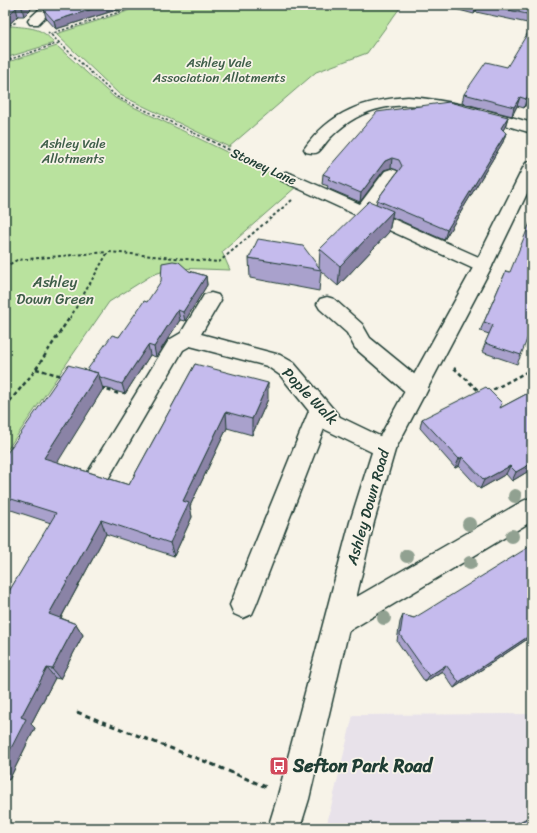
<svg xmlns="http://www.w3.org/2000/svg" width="537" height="833" font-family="Sriracha,sans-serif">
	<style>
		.built { fill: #e8e2ea }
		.green { fill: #b9e29e; stroke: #6c9069 }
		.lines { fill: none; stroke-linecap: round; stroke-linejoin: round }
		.minor-casing { stroke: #1f3d34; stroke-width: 3 }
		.major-casing { stroke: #1f3d34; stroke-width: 3 }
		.path-far3 { stroke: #1f3d34; stroke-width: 1.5; stroke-dasharray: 2.5 2; stroke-linecap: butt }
		.path-far2 { stroke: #1f3d34; stroke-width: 2; stroke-dasharray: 3 2.5; stroke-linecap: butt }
		.path-far1 { stroke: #1f3d34; stroke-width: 2.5; stroke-dasharray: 4 3; stroke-linecap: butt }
		.path { stroke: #1f3d34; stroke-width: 3; stroke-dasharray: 5 4; stroke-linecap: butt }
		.minor { fill: #f7f3e8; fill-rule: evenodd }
		.major { fill: #f7f3e8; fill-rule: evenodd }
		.tree { fill: #91a191 }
		.wall { fill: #a9a1cc; stroke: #1f3d34 }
		.shaded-wall { fill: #8a83a6; stroke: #1f3d34 }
		.building { fill: #c5bbed; stroke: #1f3d34 }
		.labels { text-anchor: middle; stroke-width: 3.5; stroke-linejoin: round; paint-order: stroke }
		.far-park-label { font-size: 13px; fill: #3e5e49; stroke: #f7f3e8 }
		.far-street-label { font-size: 13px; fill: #1f3d34; stroke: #f7f3e8 }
		.park-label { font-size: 15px; fill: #3e5e49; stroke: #f7f3e8 }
		.street-label { font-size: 15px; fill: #1f3d34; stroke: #f7f3e8 }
		.near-poi-label { font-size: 18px; font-weight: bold; fill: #1f3d34; stroke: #f7f3e8; text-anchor: start }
	</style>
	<rect width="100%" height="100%" fill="#f7f3e8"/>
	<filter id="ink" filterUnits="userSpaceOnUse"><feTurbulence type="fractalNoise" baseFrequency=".025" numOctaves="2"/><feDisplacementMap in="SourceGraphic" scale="8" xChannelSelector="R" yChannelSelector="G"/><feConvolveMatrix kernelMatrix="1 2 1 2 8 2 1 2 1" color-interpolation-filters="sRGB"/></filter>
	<g filter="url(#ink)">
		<path class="built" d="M532,714V828H326L353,715Z"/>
		<path class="green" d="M139,5H402L367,53L316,72L229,147L120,95L56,34L125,12Z
			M12,26C30,28 42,27 54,43L5,58V29Z
			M57,46L115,98L297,186L222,252L230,270L173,268L152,275L109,302L5,453V63Z"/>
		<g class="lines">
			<g class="minor-casing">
				<path id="minor" d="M44,5H57L38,24H30L28,21L30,18Z
					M408,97C451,100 491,111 532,123V133C487,121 429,97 382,108C363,112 346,122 332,136C327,140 323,148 318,152C315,154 310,153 306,152L304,149C331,111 364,100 408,97Z
					M391,169L397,171L399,174L373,210L490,262L492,266L490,270L483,272L476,270L280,180L278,177L280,174L286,172L292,174L360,204L385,171Z
					M211,293L218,295L221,300L201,334L280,355L294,363L340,417L392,442L395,449L392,456L384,458L324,429L256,605L252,614L243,618L234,614L230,605L309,411L280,375L267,366L190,346L183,350L108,479L100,482L92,479L88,472L169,340L181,333L204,295Z
					M327,297L334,299L362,324L370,338L425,383L428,389L425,395L417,397L409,395L355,348L347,333L320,309L317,304L320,299Z
					M532,497V521L347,632L337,636L327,632L324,623L327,614L523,501Z"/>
			</g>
			<g class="major-casing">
				<path id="major" d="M532,161V183L492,266L395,450L374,522L309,799L300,828H268L277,799L350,522L373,449L474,266L524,166L526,163Z"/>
			</g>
			<path class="path-far3" d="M5,27L17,22
				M48,32L117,97L209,140
				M50,34L126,10L135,5
				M5,61L59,43"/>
			<path class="path-far2" d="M207,139L267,168
				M5,267L17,260L107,252
				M70,318L108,252L219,262L292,200"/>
			<path class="path-far1" d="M454,368L481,393
				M36,369L62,376
				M101,388L119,394
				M487,393L532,369
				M5,407L34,372L70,317"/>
			<path class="path" d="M77,712L214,765L266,787"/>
			<use href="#minor" class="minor"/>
			<use href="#major" class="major"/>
		</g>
		<g class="tree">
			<circle cx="515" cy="496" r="7"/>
			<circle cx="469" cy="524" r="7"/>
			<circle cx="512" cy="536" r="7"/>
			<circle cx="407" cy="556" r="7"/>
			<circle cx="470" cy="563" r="7"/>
			<circle cx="384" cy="618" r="7"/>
		</g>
		<path class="wall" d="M5,5H42L37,9L34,6L24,16H18L5,28Z
			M49,5H131L117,11L116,10L56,29L46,18L44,10Z
			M440,5H532V24L476,12L474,14Z
			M532,93L524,108L517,106L512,116L462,103L464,94Z
			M508,117L505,127L503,130L506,133L503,142L444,240L392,217L389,232L338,286L321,271L319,291L250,278L249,258L319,268L320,249L376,204L377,200L398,171L397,170L391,168L384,170L360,202L327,188L328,186L322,184L323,174Z
			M189,271L206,276L207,285L185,321L180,320L156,357L150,355L125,394L102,387L103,389L57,462L129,485L195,364L268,399L252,435L227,428L190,506L192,517L174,556L106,534L61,618L76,624L83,635L60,679L55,678L31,724L35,728L9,780L5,778V598L51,523L5,508V456L119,337L147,302Z
			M506,271L521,355L517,364L482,352L489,334L480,331L484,322Z
			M532,391V454L531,455L532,469L512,481L506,474L480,489L459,466L455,468L420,428L422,419L500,408Z
			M403,615L414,618L532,636L454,688L442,671L425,682L397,641L400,622Z
			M527,818L532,828H511L517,823Z"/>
		<path class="shaded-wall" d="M26,5H34V6L24,16L22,8Z
			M36,5H42L37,9Z
			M105,5H115L116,10L56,29L54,21Z
			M116,5H131L117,11Z
			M476,5H478L476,12L474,14Z
			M16,8L18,16L5,28V18Z
			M532,89V93L524,108L526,99Z
			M520,97L517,106L512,116L514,107Z
			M508,117L505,127L499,137L501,128Z
			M506,133L503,142L444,240L447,230Z
			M392,158L391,168L384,170L360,202L361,193L385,161Z
			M393,211L389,232L338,286L340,266Z
			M206,276L207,285L185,321L183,312Z
			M178,310L180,320L156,357L154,347Z
			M148,345L150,355L125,394L122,384Z
			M98,373L103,389L51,473L44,458Z
			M268,383V399L252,435V419Z
			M226,412L227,428L190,506L192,517L174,556L170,543L183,501Z
			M532,448V454L522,460L527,451Z
			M462,457L459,466L455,468L459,459Z
			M532,463V469L512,481L516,472Z
			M510,466L506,474L480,489L484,480Z
			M101,520L106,534L57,625L49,614Z
			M76,624L83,635L60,679L52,669Z
			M532,634V636L454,688L459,682Z
			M446,665L442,671L425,682L429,676Z
			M47,668L55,678L31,724L35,728L9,780L5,778V760L21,717Z"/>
		<path class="building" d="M5,5H26L22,8H16L5,18Z
			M49,5H105L54,21L44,10Z
			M484,5H532V15Z
			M532,26V89L526,99L520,97L514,107L464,94L486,62L507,67Z
			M449,102L508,117L501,128L506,133L447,230L377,200L402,166L399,160L392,158L385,161L361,193L328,179L330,177L323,174L377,112Z
			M369,201L393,211L340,266L320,249Z
			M532,218V326L521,355L485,343L493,325L484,322L506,271L510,272Z
			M258,239L303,246L321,270L249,258Z
			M173,261L179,262L189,271L206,276L183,312L178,310L154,347L148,345L122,384L100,377L98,373L87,370L112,335L119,337L144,301L147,302L161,281L162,263Z
			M195,364L268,383L252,419L226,412L183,501L189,503L170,543L101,520L49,614L76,624L52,669L47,668L21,717L26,719L5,760V598L56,513L5,497V456L68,365L98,373L44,458L129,485Z
			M486,387L502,403L500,408L532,391V448L527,451L532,456V463L516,472L510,466L484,480L462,457L459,459L422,419Z
			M532,545V634L459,682L446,665L429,676L400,635L403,615L414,618L424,612Z
			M527,818L532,824V828H515Z"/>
	</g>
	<defs>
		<g id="bus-square" transform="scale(1)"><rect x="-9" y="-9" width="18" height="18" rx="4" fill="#d1495b" stroke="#f7f3e8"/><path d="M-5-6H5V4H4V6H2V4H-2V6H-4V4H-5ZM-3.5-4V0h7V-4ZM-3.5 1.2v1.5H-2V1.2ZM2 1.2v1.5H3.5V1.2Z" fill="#fff"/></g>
	</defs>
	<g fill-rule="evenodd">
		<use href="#bus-square" x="279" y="766"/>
	</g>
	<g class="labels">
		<g class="far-park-label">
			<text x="219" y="67">Ashley Vale<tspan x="219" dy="15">Association Allotments</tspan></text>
			<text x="73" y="148">Ashley Vale<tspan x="73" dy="15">Allotments</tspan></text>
		</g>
		<g class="far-street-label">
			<text transform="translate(264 166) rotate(25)" y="5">Stoney Lane</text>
		</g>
		<g class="park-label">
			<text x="55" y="287">Ashley<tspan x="55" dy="17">Down Green</tspan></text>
		</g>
		<g class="street-label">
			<text transform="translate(310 396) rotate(46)" y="5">Pople Walk</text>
			<text transform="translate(368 507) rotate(-74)" y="5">Ashley Down Road</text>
		</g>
		<g class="near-poi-label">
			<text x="293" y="772">Sefton Park Road</text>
		</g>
	</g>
	<rect width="537" height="833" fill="none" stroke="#f7f3e8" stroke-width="20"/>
	<rect x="10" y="10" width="517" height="813" fill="none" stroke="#1f3d34" stroke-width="1.5" filter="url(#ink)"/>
</svg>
